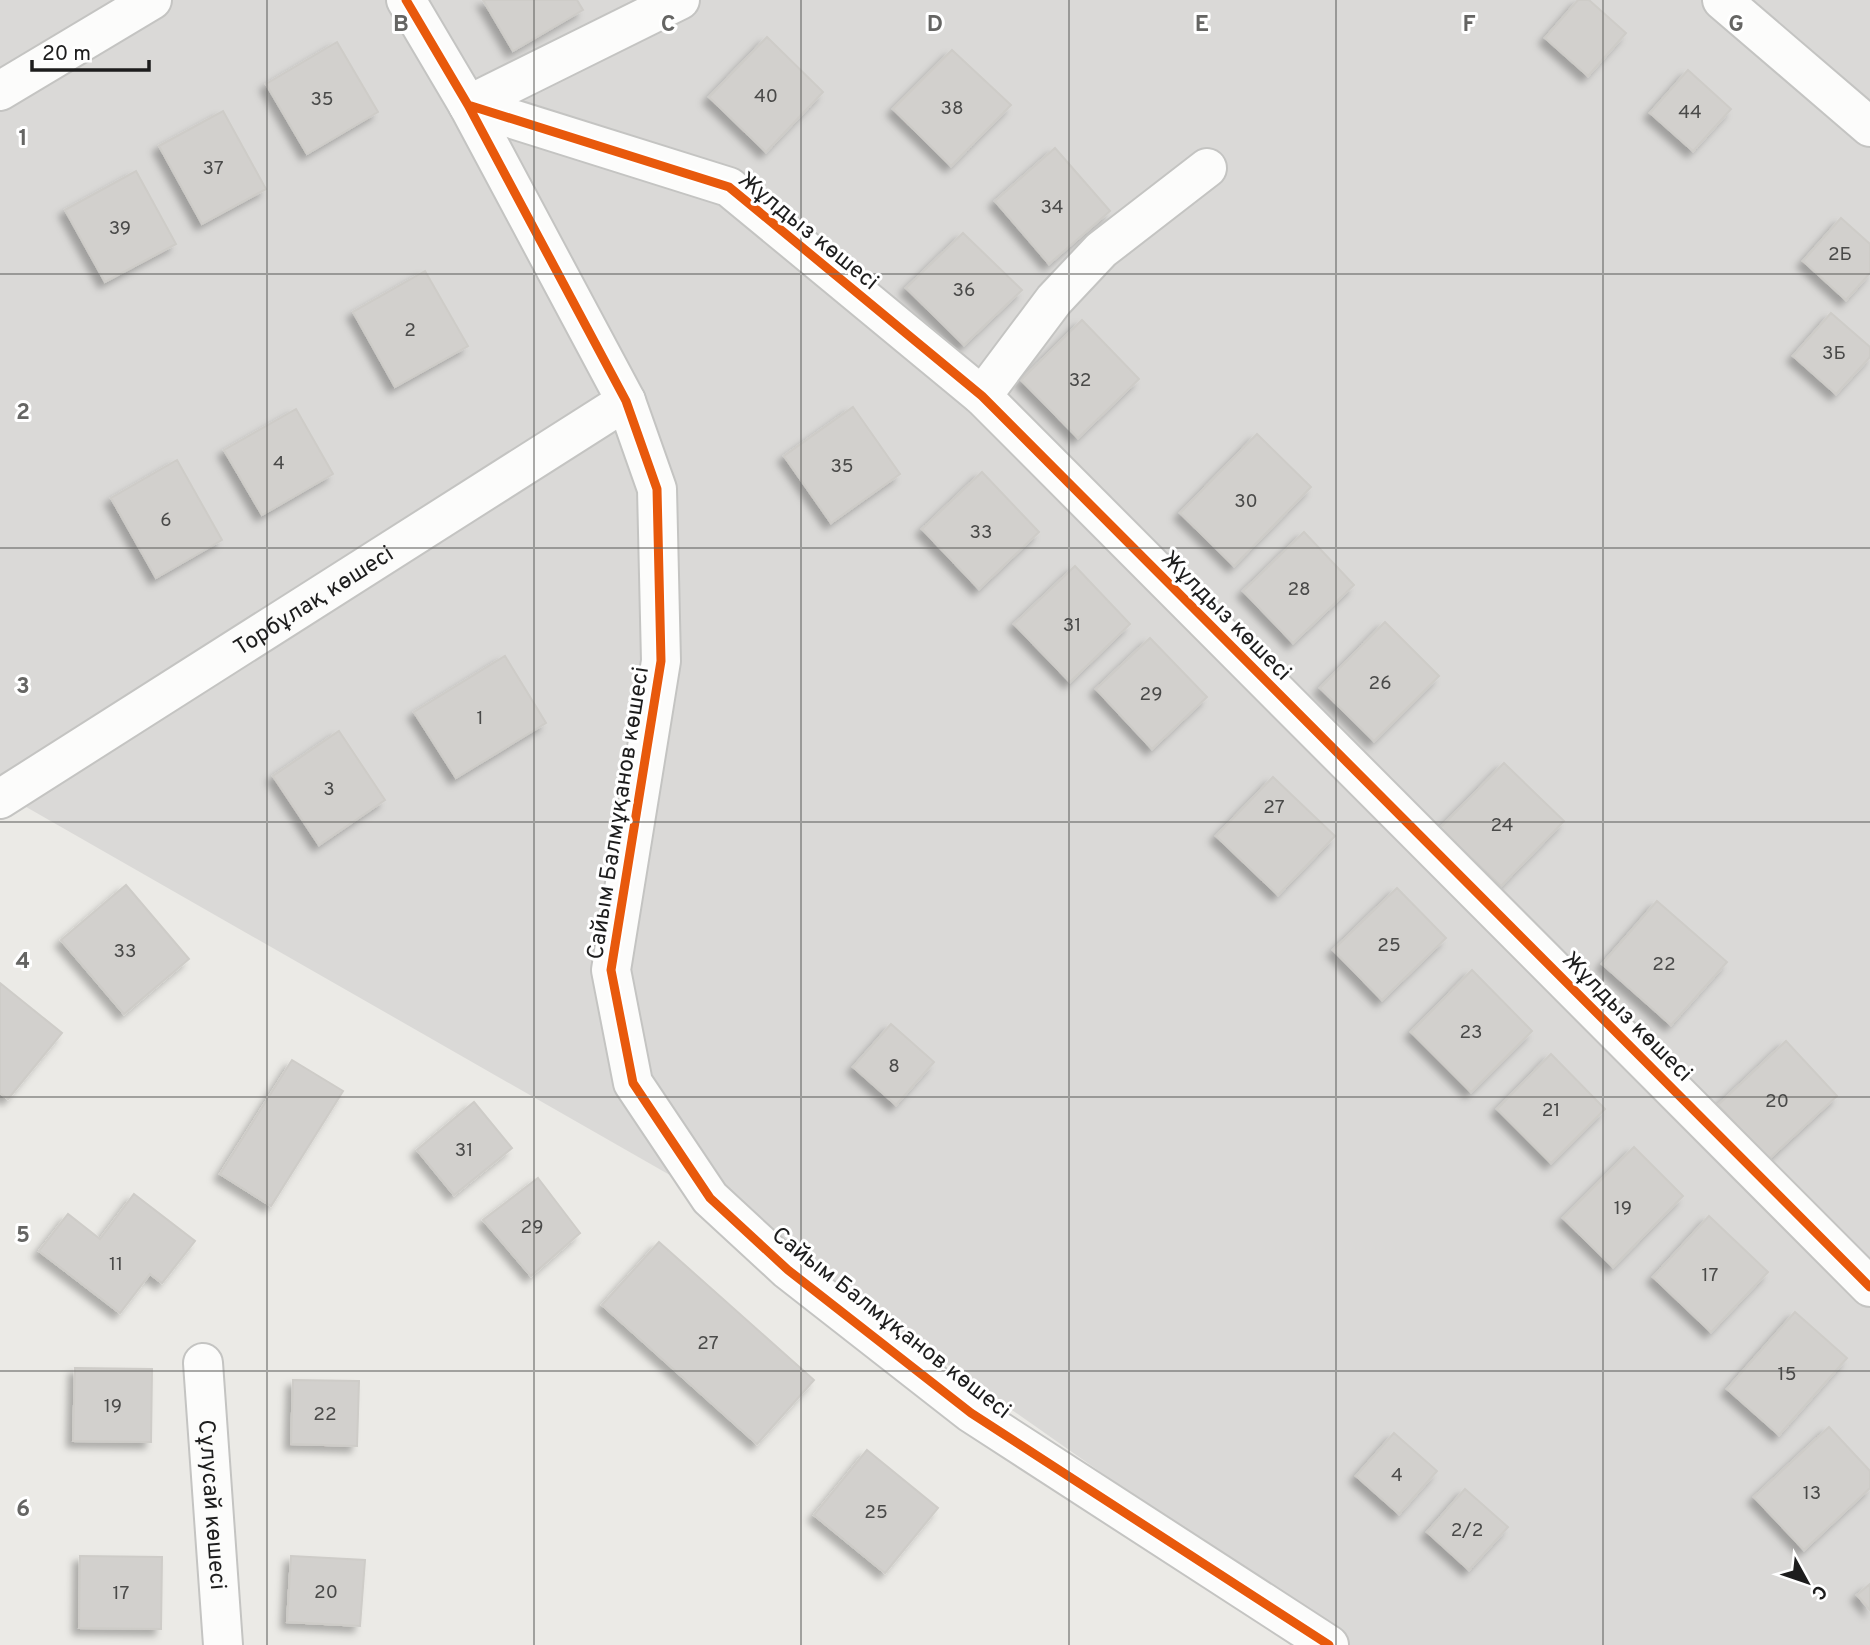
<svg xmlns="http://www.w3.org/2000/svg" width="1870" height="1645" font-family="Overpass,sans-serif">
	<style>
		.residential { fill: #dad9d7 }
		.building { fill: #d2d0cd; stroke: #ceccc8; stroke-width: 2; filter: url(#shadow) }
		.lines { fill: none; stroke-linecap: round; stroke-linejoin: round }
		.minor-casing { stroke: #c4c4c2; stroke-width: 42 }
		.minor { stroke: #fcfcfb; stroke-width: 38 }
		.cycleway-casing { stroke: #fff; stroke-width: 13 }
		.cycleway { stroke: #e8590c; stroke-width: 9 }
		.grid { fill: none; stroke: #656563; stroke-width: 2; stroke-opacity: 0.55 }
		.labels { text-anchor: middle; stroke-width: 6; stroke-linejoin: round; paint-order: stroke }
		.number-label { font-size: 19px; fill: #4a4a49 }
		.street-label { font-size: 23px; fill: #1d1d1d; stroke: #fff }
		.grid-label { font-size: 23px; text-anchor: middle; font-weight: bold; fill: #656563; stroke: #fff; stroke-width: 6; stroke-linejoin: round; paint-order: stroke }
	</style>
	<defs>
		<filter id="shadow"><feDropShadow dx="-6" dy="6" stdDeviation="3.5" flood-color="#0004"/></filter>
	</defs>
	<rect width="100%" height="100%" fill="#ebeae6"/>
	<path class="residential" d="M0,0H1870V1645H1347L710,1198L0,792Z"/>
	<path class="building" d="M483,0H577L583,10L513,51Z
		M1578,0H1589L1626,33L1588,76L1545,38Z
		M767,37L823,92L766,152L709,97Z
		M337,42L378,112L307,154L266,84Z
		M952,50L1011,105L951,166L893,109Z
		M1688,70L1731,109L1693,151L1650,113Z
		M223,111L266,189L202,224L159,146Z
		M1055,148L1110,211L1049,264L995,201Z
		M136,171L176,244L105,282L65,210Z
		M1841,218L1870,244V273L1846,300L1803,261Z
		M963,233L1022,290L964,345L906,288Z
		M425,271L468,346L395,387L353,312Z
		M1831,313L1870,347V357L1836,394L1793,356Z
		M1082,320L1139,379L1078,438L1021,380Z
		M853,407L900,474L831,523L784,456Z
		M296,409L333,474L262,515L224,450Z
		M1257,434L1311,487L1234,566L1180,513Z
		M177,460L222,540L156,578L111,498Z
		M982,472L1039,532L979,589L922,529Z
		M1304,532L1354,585L1293,643L1243,591Z
		M1075,566L1130,624L1070,682L1014,624Z
		M1385,622L1439,676L1374,741L1320,688Z
		M1150,638L1207,697L1152,749L1096,689Z
		M505,656L546,723L456,778L414,712Z
		M339,731L385,800L319,845L273,776Z
		M1504,763L1564,821L1501,886L1440,828Z
		M1273,777L1335,836L1278,895L1216,836Z
		M126,885L189,959L124,1014L61,940Z
		M1397,888L1446,938L1382,1000L1333,950Z
		M1657,901L1727,962L1671,1025L1602,964Z
		M1472,970L1532,1031L1471,1092L1411,1032Z
		M0,983L62,1033L8,1099L0,1093Z
		M891,1024L934,1062L896,1105L853,1067Z
		M1786,1041L1837,1096L1769,1159L1718,1105Z
		M1551,1054L1605,1109L1551,1163L1497,1109Z
		M292,1060L343,1091L271,1206L220,1174Z
		M474,1102L512,1148L454,1195L417,1150Z
		M1634,1147L1683,1196L1613,1267L1563,1218Z
		M538,1178L580,1233L531,1276L483,1220Z
		M134,1194L195,1241L162,1283L150,1274L120,1313L39,1251L68,1214L100,1239Z
		M1709,1216L1768,1272L1711,1332L1653,1277Z
		M659,1242L814,1380L757,1444L602,1305Z
		M1795,1312L1847,1358L1779,1435L1727,1389Z
		M75,1368L152,1369L151,1442L73,1441Z
		M293,1380L359,1381L357,1446L291,1444Z
		M1829,1427L1870,1471V1488L1804,1550L1754,1497Z
		M1394,1433L1437,1471L1399,1514L1356,1476Z
		M867,1450L938,1508L885,1573L814,1515Z
		M1465,1489L1508,1527L1469,1570L1427,1532Z
		M80,1556L162,1557L161,1629L79,1628Z
		M291,1556L365,1560L360,1626L287,1622Z
		M1870,1584V1610L1857,1595Z"/>
	<g class="lines">
		<g class="minor-casing">
			<g id="minor">
				<path d="M406,0L468,105L626,401L657,489L661,661L611,970L633,1083L710,1198L788,1270L971,1413L1329,1645"/>
				<path d="M1722,0L1870,127"/>
				<path d="M0,91L152,0"/>
				<path d="M468,105L729,187L982,396L1870,1287"/>
				<path d="M468,105L680,0"/>
				<path d="M982,396L1054,300L1101,250L1207,168"/>
				<path id="s1" d="M0,799L626,401"/>
				<path id="s2" d="M203,1363L223,1645"/>
			</g>
		</g>
		<use href="#minor" class="minor"/>
		<g class="cycleway-casing">
			<path id="cycleway" d="M406,0L468,105L626,401L657,489L661,661L611,970L633,1083L710,1198L788,1270L971,1413L1329,1645
				M468,105L729,187L982,396L1870,1287"/>
		</g>
		<use href="#cycleway" class="cycleway"/>
	</g>
	<path class="grid" d="M267,0V1645M534,0V1645M801,0V1645M1069,0V1645M1336,0V1645M1603,0V1645M0,274H1870M0,548H1870M0,822H1870M0,1097H1870M0,1371H1870"/>
	<g class="labels">
		<g class="number-label">
			<text x="766" y="102">40</text>
			<text x="322" y="105">35</text>
			<text x="952" y="114">38</text>
			<text x="1690" y="118">44</text>
			<text x="213" y="174">37</text>
			<text x="1052" y="213">34</text>
			<text x="120" y="234">39</text>
			<text x="1840" y="260">2Б</text>
			<text x="964" y="296">36</text>
			<text x="410" y="336">2</text>
			<text x="1834" y="359">3Б</text>
			<text x="1080" y="386">32</text>
			<text x="279" y="469">4</text>
			<text x="842" y="472">35</text>
			<text x="1246" y="507">30</text>
			<text x="166" y="526">6</text>
			<text x="981" y="538">33</text>
			<text x="1299" y="595">28</text>
			<text x="1072" y="631">31</text>
			<text x="1380" y="689">26</text>
			<text x="1151" y="700">29</text>
			<text x="480" y="724">1</text>
			<text x="329" y="795">3</text>
			<text x="1274" y="813">27</text>
			<text x="1502" y="831">24</text>
			<text x="1389" y="951">25</text>
			<text x="125" y="957">33</text>
			<text x="1664" y="970">22</text>
			<text x="1471" y="1038">23</text>
			<text x="894" y="1072">8</text>
			<text x="1777" y="1107">20</text>
			<text x="1551" y="1116">21</text>
			<text x="464" y="1156">31</text>
			<text x="1623" y="1214">19</text>
			<text x="532" y="1233">29</text>
			<text x="116" y="1270">11</text>
			<text x="1710" y="1281">17</text>
			<text x="708" y="1349">27</text>
			<text x="1787" y="1380">15</text>
			<text x="113" y="1412">19</text>
			<text x="325" y="1420">22</text>
			<text x="1397" y="1481">4</text>
			<text x="1812" y="1499">13</text>
			<text x="876" y="1518">25</text>
			<text x="1467" y="1536">2/2</text>
			<text x="326" y="1598">20</text>
			<text x="121" y="1599">17</text>
		</g>
		<g class="street-label">
			<text transform="translate(809 230) rotate(39)" y="8">Жұлдыз көшесі</text>
			<text dy="8" stroke="none"><textPath href="#s1" startOffset="371">Торбұлақ көшесі</textPath></text>
			<text transform="translate(1227 615) rotate(45)" y="8">Жұлдыз көшесі</text>
			<text transform="translate(617 813) rotate(-81)" y="8">Сайым Балмұқанов көшесі</text>
			<text transform="translate(1628 1016) rotate(45)" y="8">Жұлдыз көшесі</text>
			<text transform="translate(892 1322) rotate(38)" y="8">Сайым Балмұқанов көшесі</text>
			<text dy="8" stroke="none"><textPath href="#s2" startOffset="142">Сұлусай көшесі</textPath></text>
		</g>
	</g>
	<g class="grid-label">
		<text x="401" y="31">B</text>
		<text x="668" y="31">C</text>
		<text x="935" y="31">D</text>
		<text x="1202" y="31">E</text>
		<text x="1469" y="31">F</text>
		<text x="1736" y="31">G</text>
		<text x="23" y="145">1</text>
		<text x="23" y="419">2</text>
		<text x="23" y="693">3</text>
		<text x="23" y="968">4</text>
		<text x="23" y="1242">5</text>
		<text x="23" y="1516">6</text>
	</g>
	<g transform="translate(1807 1582) rotate(130)" stroke="#ffffff" stroke-width="5" paint-order="stroke">
	<path d="M0-5L12 26L0 18L-12 26Z" fill="#1d1d1d"/>
	<text y="-10" font-size="19" font-weight="bold" text-anchor="middle" fill="#1d1d1d">С</text>
	</g>
	<path d="M32 60v10h117v-10" fill="none" stroke="#1d1d1d" stroke-width="3.5"/>
	<text x="42" y="60" font-size="21" fill="#1d1d1d" stroke="#ffffff" stroke-width="5" paint-order="stroke">20 m</text>
</svg>
